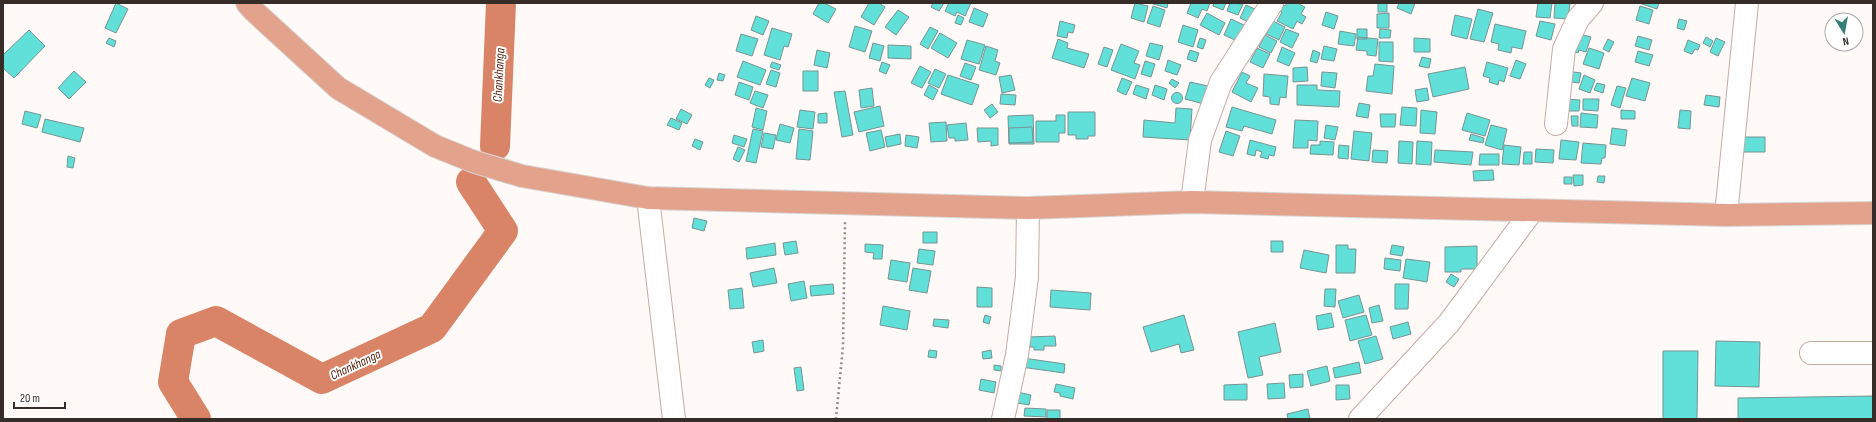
<svg xmlns="http://www.w3.org/2000/svg" width="1876" height="422" font-family="'Sofia Sans Condensed',sans-serif">
	<style>
		.lines { fill: none; stroke-linecap: round; stroke-linejoin: round }
		.river { stroke: #d98466; stroke-width: 30 }
		.building { fill: #60e0d9; stroke: #779492 }
		.minor-casing { stroke: #c6aca4; stroke-width: 24 }
		.major-casing { stroke: #d7d5d4; stroke-width: 24 }
		.path { stroke: #928a87; stroke-width: 2.5; stroke-dasharray: 2 3; stroke-linecap: butt }
		.minor { stroke: #fff; stroke-width: 22 }
		.major { stroke: #e3a28b; stroke-width: 22 }
		.labels { text-anchor: middle; stroke-width: 4; stroke-linejoin: round; paint-order: stroke }
		.water-label { font-size: 13px; font-style: italic; fill: #531d08; stroke: #fff }
	</style>
	<rect width="100%" height="100%" fill="#fff9f7"/>
	<g class="lines">
		<path class="river" d="M495,146L501,3
			M196,419L173,382L181,334L216,321L322,379L432,328L503,231L471,182"/>
	</g>
	<path class="building" d="M116,3L128,9L116,33L105,28Z
		M819,3H824L836,9L828,23L813,14Z
		M869,3H879L885,7L874,25L861,17Z
		M933,3H944L939,11L931,7Z
		M949,3H971L965,16L957,12L955,16L945,11Z
		M1135,3L1148,6L1144,22L1131,18Z
		M1150,3H1168L1167,8Z
		M1191,3H1210L1207,11L1202,9L1198,18L1187,13Z
		M1214,3H1226L1223,10L1213,6Z
		M1230,3L1243,4L1238,15L1227,11Z
		M1287,3H1297L1305,7L1301,14L1306,17L1302,24L1297,21L1293,29L1277,21L1282,12L1278,11L1282,4L1285,6Z
		M1378,3H1387V12H1378Z
		M1399,3H1415L1411,14L1397,8Z
		M1538,3H1552L1550,18L1536,17Z
		M1555,3H1570L1568,19L1554,18Z
		M1639,3H1659L1657,9Z
		M1246,5L1257,10L1251,23L1240,18Z
		M1153,6L1165,10L1160,27L1147,23Z
		M1640,6L1653,10L1649,24L1636,20Z
		M974,8L988,14L983,27L969,22Z
		M1478,9L1493,13L1484,42L1470,39Z
		M898,10L909,17L896,35L885,27Z
		M1326,12L1338,16L1334,29L1322,25Z
		M1207,13L1225,23L1219,35L1200,25Z
		M1389,13V28H1377V14Z
		M958,15L964,18L961,25L955,23Z
		M1455,15L1472,19L1467,39L1451,35Z
		M756,16L769,21L763,35L751,30Z
		M1231,19L1244,25L1237,41L1224,35Z
		M1679,19L1687,21L1684,30L1677,28Z
		M1060,21L1075,25L1073,33L1068,32L1067,38L1057,36Z
		M1273,21L1285,27L1279,40L1266,34Z
		M1540,21L1555,24L1551,40L1536,36Z
		M1495,24L1526,31L1522,49L1512,47L1511,53L1498,50L1499,44L1491,42Z
		M1183,25L1198,30L1193,47L1178,42Z
		M855,26L872,31L865,52L849,47Z
		M930,27L938,31L928,49L920,44Z
		M772,28L792,34L788,47L784,46L780,60L764,55Z
		M1286,29L1299,34L1292,48L1280,42Z
		M1357,29H1367V39H1357Z
		M1380,29L1391,30L1390,38H1379Z
		M29,30L45,46L14,78L3,68V55Z
		M1340,31L1356,34L1354,46L1338,44Z
		M940,33L957,43L948,58L931,48Z
		M1576,33L1591,37L1586,52L1579,50L1578,53L1571,50Z
		M741,34L758,39L752,56L736,51Z
		M1265,35L1277,41L1271,53L1259,47Z
		M1638,36L1652,40L1649,50L1635,46Z
		M1358,37L1378,39L1376,56L1367,55V51L1356,50Z
		M1706,37L1713,41L1710,47L1703,43Z
		M109,38L116,41L114,47L106,43Z
		M1200,38L1206,40L1203,49L1197,47Z
		M1414,38L1430,39V52H1414Z
		M1716,38L1725,42L1718,56L1710,52Z
		M1058,39L1068,43L1067,48L1089,54L1084,68L1052,58Z
		M1608,39L1614,42L1609,52L1603,49Z
		M967,40L985,45L979,64L961,59Z
		M1688,40L1700,45L1698,50L1695,49L1692,54L1684,51Z
		M1379,42H1393V62L1379,61Z
		M873,43L884,46L880,61L869,58Z
		M1150,43L1163,46L1159,60L1146,56Z
		M1121,44L1139,51L1134,63L1140,65L1135,79L1111,70Z
		M888,45L911,46V59L888,58Z
		M986,46L998,50L995,61L1000,63L996,75L979,70Z
		M1324,46L1337,49L1334,61L1321,59Z
		M1104,47L1113,50L1107,67L1098,64Z
		M1282,47L1295,53L1289,66L1277,61Z
		M1257,48L1270,54L1263,68L1250,62Z
		M1589,48L1604,53L1599,69L1583,64Z
		M817,50L830,53L827,68L814,65Z
		M1190,50L1199,53L1196,62L1187,59Z
		M1313,50L1320,53L1317,63L1310,61Z
		M1638,51L1653,55L1649,66L1635,62Z
		M1422,57L1431,59L1429,68L1419,66Z
		M1168,60L1181,65L1177,75L1165,71Z
		M1516,60L1526,64L1520,79L1510,76Z
		M743,61L766,70L760,85L737,77Z
		M1145,61L1155,64L1151,77L1141,74Z
		M772,62L781,65L779,70L770,67Z
		M882,62L890,65L886,74L879,71Z
		M1487,62L1508,68L1504,82L1499,80L1498,85L1489,82L1490,78L1483,76Z
		M965,63L976,67L971,80L960,76Z
		M1375,64L1394,66L1392,94L1366,91L1368,76H1373Z
		M920,66L931,72L922,88L911,83Z
		M1307,67L1308,81L1293,82V68Z
		M1465,67L1469,89L1433,97L1428,74Z
		M935,69L946,74L939,88L928,83Z
		M771,70L780,73L776,87L766,84Z
		M74,71L86,82L69,99L58,88Z
		M803,71H818V91H803Z
		M1566,71L1581,73L1579,83L1564,81Z
		M1242,72L1250,76L1246,83L1258,88L1251,102L1232,92Z
		M1322,72L1337,73L1335,88L1321,86Z
		M719,73L725,75L723,81L717,80Z
		M1264,74L1288,76L1286,98L1280,97L1279,105L1270,104V97L1263,96Z
		M948,75L979,85L972,105L941,94Z
		M1011,75L1015,90L1002,93L999,77Z
		M1584,75L1595,80L1590,93L1579,89Z
		M709,78L714,80L710,88L705,85Z
		M1122,78L1132,82L1126,95L1117,91Z
		M1632,78L1650,83L1645,101L1626,96Z
		M1172,79L1179,83L1175,88L1169,83Z
		M739,82L753,87L749,100L735,95Z
		M1190,82L1208,86L1204,104L1185,99Z
		M1597,83L1605,85L1603,93L1594,90Z
		M929,85L938,90L933,100L924,95Z
		M1136,85L1149,89L1146,99L1133,94Z
		M1155,85L1167,89L1164,100L1152,95Z
		M1297,85H1317V90L1340,91L1339,107L1297,105Z
		M1617,86L1626,88L1620,108L1611,105Z
		M872,88L874,106L861,108L859,90Z
		M1427,88L1429,100L1417,102L1415,90Z
		M755,91L768,95L763,108L750,103Z
		M845,91L853,135L842,137L834,92Z
		M1171.5 98a5.5 5.5 0 1 1 11 0a5.5 5.5 0 1 1-11 0Z
		M1001,94L1016,95L1015,105L1000,104Z
		M1706,95L1720,97L1719,107L1704,105Z
		M1563,99L1580,100L1579,111H1563Z
		M1583,99H1599L1598,111L1583,110Z
		M1359,103L1370,105L1368,118L1356,116Z
		M992,104L998,112L990,118L984,110Z
		M880,106L884,126L859,132L854,112Z
		M1232,107L1276,120L1272,134L1244,126L1242,131L1226,127Z
		M1402,107L1417,108L1416,126L1400,125Z
		M756,108L767,111L763,130L752,127Z
		M1176,108L1192,109L1190,140L1143,137L1144,120L1175,123Z
		M681,109L692,115L687,124L676,119Z
		M800,110L815,112L813,129L797,127Z
		M1421,110L1437,112L1435,134L1420,133Z
		M1621,110L1635,111V119H1621Z
		M1680,110L1691,111L1690,129L1678,128Z
		M25,111L41,115L37,128L22,124Z
		M1068,112H1095V136H1088V139H1076V135H1068Z
		M827,113V123H818V114Z
		M1467,113L1490,120L1485,136L1462,130Z
		M1581,113L1598,115L1597,128L1580,127Z
		M1380,114H1396L1395,127H1381Z
		M1033,115L1034,144H1009L1008,116Z
		M1056,115H1065V133H1059V142H1036V121H1056Z
		M1571,116H1578V126H1572Z
		M671,118L682,123L679,130L667,125Z
		M45,119L84,128L80,142L42,132Z
		M1295,120L1318,121L1317,141L1308,140V148H1293Z
		M946,122L947,141L931,142L929,123Z
		M966,123L968,140L955,141V138H949L947,125Z
		M780,124L794,128L790,143L776,140Z
		M1326,125L1338,127L1335,140L1324,138Z
		M1491,125L1507,129L1502,150L1485,145Z
		M1032,127L1033,142L1009,143V128Z
		M977,128H998V145L991,146V141L978,142Z
		M1612,128L1627,130L1625,146L1610,144Z
		M753,129L763,131L756,163L746,161Z
		M799,129L813,131L810,160L796,159Z
		M881,130L885,147L870,151L866,133Z
		M1226,131L1240,136L1233,156L1219,152Z
		M1354,131L1372,133L1369,161L1351,159Z
		M764,133L776,135L773,149L761,147Z
		M900,134L901,144L887,147L885,137Z
		M1471,134L1484,138L1483,143L1469,140Z
		M734,135L747,139L744,147L732,143Z
		M906,135L919,137L917,148L905,146Z
		M1741,137H1765V152H1741Z
		M695,139L703,142L700,150L692,146Z
		M1250,140L1276,147L1274,156L1269,155L1268,159L1260,157L1262,152L1256,150L1255,156L1247,154Z
		M1561,140L1579,142L1576,160L1559,159Z
		M1320,141L1334,142L1333,155L1310,154L1311,145H1320Z
		M1399,141L1413,142L1412,164L1398,163Z
		M1417,141L1432,142L1431,165L1416,164Z
		M1583,143L1606,145L1605,158H1602L1601,164L1581,163Z
		M1339,145L1349,146L1348,159L1338,158Z
		M1504,145L1521,147L1519,165L1502,164Z
		M738,147L745,150L739,162L733,159Z
		M1536,149L1554,150L1553,163L1535,162Z
		M1373,150L1388,151L1387,163L1372,162Z
		M1435,150L1473,152L1471,165L1434,162Z
		M1524,152H1532V164H1523Z
		M1480,154H1499V165H1479Z
		M68,156L75,158L73,168L67,167Z
		M1493,170L1494,180L1474,181L1473,171Z
		M1573,175H1583V185L1574,186Z
		M1598,176H1605L1604,183L1597,182Z
		M1564,177H1572V184H1564Z
		M694,218L707,221L704,231L692,228Z
		M923,232H937V243H923Z
		M796,241L798,253L785,255L783,243Z
		M1271,241H1283V252H1271Z
		M775,243L776,255L747,259L746,248Z
		M865,244L883,245L882,259H873L874,253L865,252Z
		M1336,245H1348V249H1356L1355,273H1336Z
		M1392,245L1404,247L1402,256L1390,254Z
		M1477,246V269H1461V272H1445V247Z
		M919,249L935,251L933,265L917,263Z
		M1304,250L1329,255L1326,273L1300,268Z
		M1385,258L1401,260L1400,271L1384,269Z
		M1406,259L1430,262L1427,282L1403,278Z
		M891,260L910,263L907,282L888,279Z
		M774,268L777,283L753,287L750,273Z
		M913,268L931,271L927,293L909,290Z
		M1451,274L1459,279L1454,287L1446,282Z
		M804,281L807,298L791,301L788,284Z
		M833,284L834,294L811,296L810,286Z
		M1395,284H1409L1408,309H1395Z
		M977,287L992,288V307H977Z
		M742,288L744,308L730,309L728,290Z
		M1325,289H1336L1335,307L1324,306Z
		M1051,290L1091,293L1090,310L1050,307Z
		M1359,295L1364,312L1343,318L1338,301Z
		M1379,305L1383,321L1372,323L1369,308Z
		M883,306L910,311L907,330L880,325Z
		M1331,313L1334,327L1318,330L1316,316Z
		M985,315L991,317L989,324L983,322Z
		M1184,315L1194,350L1181,353L1179,344L1151,352L1143,327Z
		M1366,315L1372,335L1350,341L1345,320Z
		M934,319L949,320L948,328L933,326Z
		M1408,322L1411,334L1393,339L1390,327Z
		M1275,323L1281,352L1259,357L1263,375L1248,378L1238,332Z
		M1055,336L1056,346H1044V350H1034V347H1030V337Z
		M1376,336L1383,359L1365,364L1358,341Z
		M763,340L764,351L754,353L752,342Z
		M1716,341L1760,342L1759,387L1715,386Z
		M929,350L937,351L936,358L928,357Z
		M991,350L992,358L983,359L982,352Z
		M1663,351H1698L1697,419H1663Z
		M1023,358L1065,364L1064,373L1021,367Z
		M1359,362L1361,373L1335,378L1333,368Z
		M994,365L1001,366V371L994,370Z
		M1327,366L1330,381L1311,386L1307,371Z
		M801,367L804,390L797,391L794,368Z
		M1303,374V387L1290,388L1289,375Z
		M981,379L996,382L994,393L979,390Z
		M1284,383L1285,398L1268,399L1267,384Z
		M1056,384L1075,388L1073,399L1060,396V393L1054,392Z
		M1247,384V400H1224V385Z
		M1336,385H1349L1350,399L1336,400Z
		M1013,391L1031,395L1029,405L1011,402Z
		M1873,396V419H1738V398Z
		M1025,408L1046,409V417L1024,416Z
		M1308,409L1310,419H1288L1287,414Z
		M1047,410H1060V419H1047Z"/>
	<g class="lines">
		<g class="minor-casing">
			<path id="minor" d="M1556,124L1564,49L1578,19L1592,3
				M648,198L674,419
				M1192,202L1200,140L1221,82L1272,3
				M1726,215L1747,3
				M1811,353H1873
				M1003,419L1017,355L1027,277L1028,208
				M1360,419L1449,323L1532,211"/>
		</g>
		<g class="major-casing">
			<path id="major" d="M247,3L254,11L338,88L435,146L472,161L522,176L648,198L1028,208L1192,202L1726,215L1873,213"/>
		</g>
		<path class="path" d="M836,419L843,346L845,222"/>
		<use href="#minor" class="minor"/>
		<use href="#major" class="major"/>
	</g>
	<g class="labels">
		<g class="water-label">
			<text transform="translate(498 75) rotate(-87)" y="5">Chankhanga</text>
			<text transform="translate(355 364) rotate(-25)" y="5">Chankhanga</text>
		</g>
	</g>
	<rect width="1876" height="422" fill="none" stroke="#362c28" stroke-width="8"/>
	<g transform="translate(1844 32) rotate(169)"><circle r="19" fill="#ffffff" stroke="#afaba9"/>
	<path d="M0-3L7 15L0 10L-7 15Z" fill="#357d79"/>
	<text y="-6" font-size="11" font-weight="bold" text-anchor="middle" fill="#362c28">N</text>
	</g>
	<path d="M14 402v6h51v-6" fill="none" stroke="#362c28" stroke-width="2"/>
	<text x="20" y="402" font-size="12" fill="#362c28" stroke="#ffffff" stroke-width="3" paint-order="stroke">20 m</text>
</svg>
